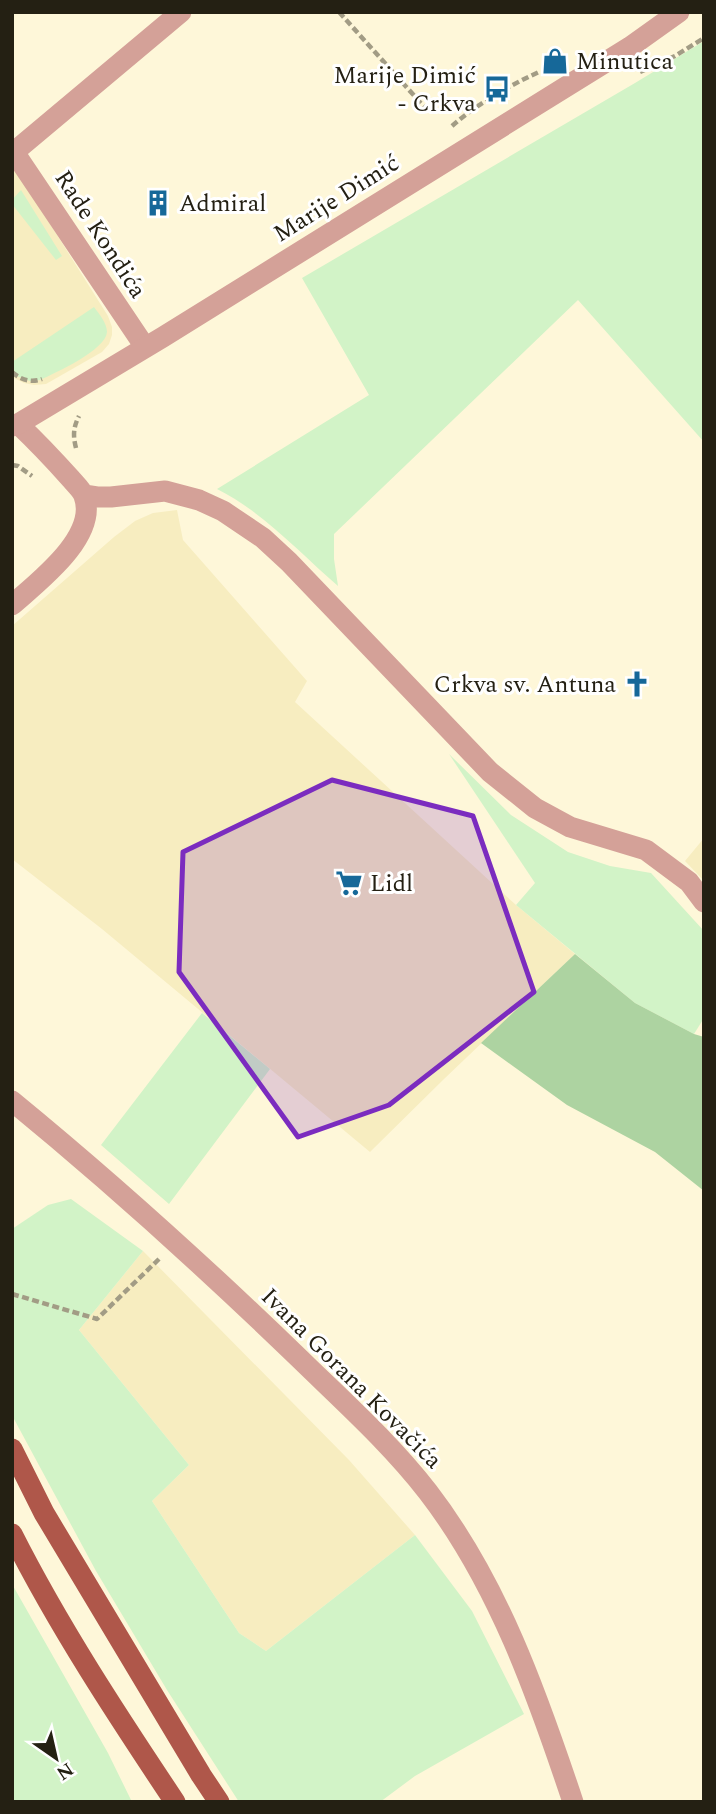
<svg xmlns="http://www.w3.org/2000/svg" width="716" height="1814" font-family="Spectral,serif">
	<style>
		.built { fill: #f7edc0 }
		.green { fill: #d2f3c7 }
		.forest { fill: #add3a1 }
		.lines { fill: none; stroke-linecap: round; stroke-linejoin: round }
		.path { stroke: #a29c85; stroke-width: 4.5; stroke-dasharray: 7 3.5; stroke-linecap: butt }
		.minor { stroke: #d4a198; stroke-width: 21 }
		.tertiary { stroke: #d4a198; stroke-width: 21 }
		.primary { stroke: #af574a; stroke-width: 21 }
		.marked { fill: #7b2cbf; fill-opacity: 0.2; stroke: #7b2cbf; stroke-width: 5; stroke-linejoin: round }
		.labels { text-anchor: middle; stroke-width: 6; stroke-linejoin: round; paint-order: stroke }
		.poi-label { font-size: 24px; fill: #242013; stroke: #fff; text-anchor: start }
		.street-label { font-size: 24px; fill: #242013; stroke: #fff }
	</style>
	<rect width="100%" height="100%" fill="#fef7d9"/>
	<path class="built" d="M12,166L20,176L108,316L112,327V335L109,344L102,352L46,384L34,385L24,383L12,377Z
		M177,510L183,540L307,681L295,702L516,905L575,954L444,1079L370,1152L102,929L12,859V626L114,537L135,521L153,513Z
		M704,838V881L685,861Z
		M143,1251L349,1460L415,1535L266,1651L239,1633L152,1501L189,1465L79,1330Z"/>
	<path class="green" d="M704,41V442L578,300L334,534V559L338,586C299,552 263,512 217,489L369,395L302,278L635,83Z
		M21,190L62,256L56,260L12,204V200Z
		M94,307C99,314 107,323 107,332C106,350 55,373 40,380L30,381L14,375L12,362Z
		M449,754L511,815L568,852L610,866L651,873L704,931V1018L694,1034L635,1003L516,905L535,883Z
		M202,1013L270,1069L169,1204L101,1145Z
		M71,1199L143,1251L79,1330L189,1465L152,1501L239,1633L266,1651L415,1535L472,1611L524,1714L415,1776L380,1802H239L167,1690L96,1571L14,1419L12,1415V1229L48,1205Z
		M12,1584L108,1753L132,1802H12Z"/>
	<path class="forest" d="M575,954L635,1003L694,1034L704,1037V1191L655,1152L567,1105L481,1043Z"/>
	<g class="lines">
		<path class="path" d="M339,12L427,110
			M640,72L675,56L704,38
			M452,126C477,104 508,86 539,72
			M12,372C21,380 31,383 42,379
			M76,448C73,436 73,428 79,416
			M12,465L18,466L32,476
			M12,1294L97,1319L159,1259"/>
		<path class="minor" d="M12,149L145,347
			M14,152L181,12
			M84,495L97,497H111L165,491L199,500L223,511L263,538L289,562L490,772L535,808L570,827L646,850L689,882L704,902
			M12,605C38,582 99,536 84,496C82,490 75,484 71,479C54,460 37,442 18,424
			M12,1101C112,1183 207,1269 300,1359C344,1402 390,1443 428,1492C498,1583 537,1694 573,1802"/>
		<path class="tertiary" d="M12,426L18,424L163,337L630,47L679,12"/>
		<path class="primary" d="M12,1449L44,1513L201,1775L219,1802
			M12,1534C59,1627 117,1715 175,1802"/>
	</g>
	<path class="marked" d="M332,780L473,816L534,992L389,1105L298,1137L179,972L183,852Z"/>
	<defs>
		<g id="shop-bare" transform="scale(2.1)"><path d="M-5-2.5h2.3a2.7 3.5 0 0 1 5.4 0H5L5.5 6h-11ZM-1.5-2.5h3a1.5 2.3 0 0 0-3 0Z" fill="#166899" stroke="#fff" stroke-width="2.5" paint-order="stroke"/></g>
		<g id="bus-bare" transform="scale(2.1)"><path d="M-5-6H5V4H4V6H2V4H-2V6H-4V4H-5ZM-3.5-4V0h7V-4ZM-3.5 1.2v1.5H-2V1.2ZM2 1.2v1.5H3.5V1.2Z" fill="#166899" stroke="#fff" stroke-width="2.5" paint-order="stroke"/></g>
		<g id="building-bare" transform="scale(2.1)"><path d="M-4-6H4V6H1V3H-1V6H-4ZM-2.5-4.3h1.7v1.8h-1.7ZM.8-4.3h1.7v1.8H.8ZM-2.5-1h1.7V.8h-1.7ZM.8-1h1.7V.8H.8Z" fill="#166899" stroke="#fff" stroke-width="2.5" paint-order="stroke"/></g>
		<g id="church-bare" transform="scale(2.1)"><path d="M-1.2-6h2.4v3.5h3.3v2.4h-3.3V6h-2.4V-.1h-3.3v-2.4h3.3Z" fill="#166899" stroke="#fff" stroke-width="2.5" paint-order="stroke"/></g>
		<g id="supermarket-bare" transform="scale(2.1)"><path d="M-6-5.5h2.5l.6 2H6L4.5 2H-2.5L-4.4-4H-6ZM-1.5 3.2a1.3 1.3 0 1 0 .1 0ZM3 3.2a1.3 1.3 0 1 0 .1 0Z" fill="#166899" stroke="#fff" stroke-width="2.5" paint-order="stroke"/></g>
	</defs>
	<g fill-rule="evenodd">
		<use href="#shop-bare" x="555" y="61"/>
		<use href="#bus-bare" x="497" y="89"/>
		<use href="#building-bare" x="158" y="203"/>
		<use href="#church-bare" x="637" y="684"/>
		<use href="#supermarket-bare" x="349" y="883"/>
	</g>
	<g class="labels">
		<g class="poi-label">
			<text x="576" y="69">Minutica</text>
			<text x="476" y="83" text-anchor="end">Marije Dimić<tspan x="476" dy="28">- Crkva</tspan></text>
			<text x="179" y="211">Admiral</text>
			<text x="616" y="692" text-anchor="end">Crkva sv. Antuna</text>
			<text x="370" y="891">Lidl</text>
		</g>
		<g class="street-label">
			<text transform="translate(336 198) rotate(-32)" y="8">Marije Dimić</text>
			<text transform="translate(101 234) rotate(57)" y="8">Rade Kondića</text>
			<text transform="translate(352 1378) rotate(45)" y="8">Ivana Gorana Kovačića</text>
		</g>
	</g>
	<rect width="716" height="1814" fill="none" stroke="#242013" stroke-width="28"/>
	<g transform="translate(56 1758) rotate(146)" stroke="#ffffff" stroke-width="5" paint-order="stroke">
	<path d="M0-5L12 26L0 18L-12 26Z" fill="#242013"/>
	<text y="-10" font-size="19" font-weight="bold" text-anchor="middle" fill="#242013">N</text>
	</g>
</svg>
